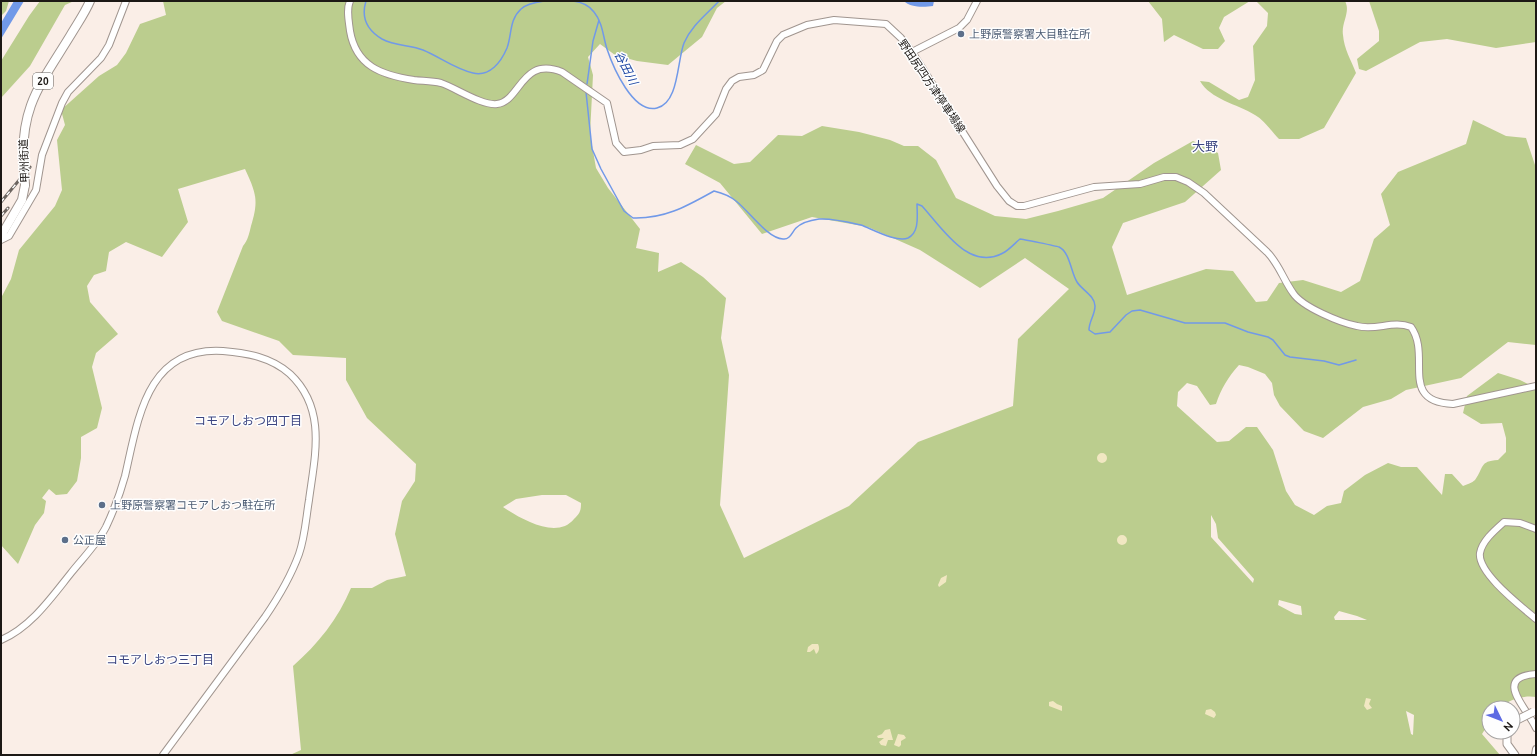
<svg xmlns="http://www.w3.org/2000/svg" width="1537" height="756" font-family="Ubuntu,'Noto Sans JP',sans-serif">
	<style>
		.green { fill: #bbcd8e; fill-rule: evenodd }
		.sand { fill: #f1e7c2 }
		.water { fill: #7199e8 }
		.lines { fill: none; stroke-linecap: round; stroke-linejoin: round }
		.stream { stroke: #7199e8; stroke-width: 1.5 }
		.secondary-casing { stroke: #a0958f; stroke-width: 8 }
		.primary-casing { stroke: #a0958f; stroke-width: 9 }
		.highway-casing { stroke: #a0958f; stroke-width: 10 }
		.secondary { stroke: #fff; stroke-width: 6 }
		.primary { stroke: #fff; stroke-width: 7 }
		.highway { stroke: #fff; stroke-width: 8 }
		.rail-casing { stroke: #6c6560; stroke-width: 3 }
		.rail { stroke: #fefefe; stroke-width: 1.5; stroke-dasharray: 4.5; stroke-linecap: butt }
		.primary-bridge-casing { stroke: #a0958f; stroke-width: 9; stroke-linecap: butt }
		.highway-bridge-casing { stroke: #a0958f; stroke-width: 10; stroke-linecap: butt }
		.primary-bridge { stroke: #fff; stroke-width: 7 }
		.highway-bridge { stroke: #fff; stroke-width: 8 }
		.service-dot { fill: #5c6f8a; stroke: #fefefe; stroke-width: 1.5 }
		.labels { text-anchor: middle; stroke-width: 3; stroke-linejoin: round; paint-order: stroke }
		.shield { fill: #fefefe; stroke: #605d5b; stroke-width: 1 }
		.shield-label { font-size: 10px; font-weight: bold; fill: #1c1815 }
		.service-label { font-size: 11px; fill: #4e5e75; stroke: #fefefe; text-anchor: start }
		.street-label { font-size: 11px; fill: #1c1815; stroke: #fefefe }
		.water-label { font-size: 12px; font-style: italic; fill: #1f48a4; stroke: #fefefe }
		.neighbourhood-label { font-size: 12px; fill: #3d4682; stroke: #fefefe }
		.quarter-label { font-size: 13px; fill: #3d4682; stroke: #fefefe }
	</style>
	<rect width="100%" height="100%" fill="#faeee7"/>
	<path class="green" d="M1,1H9L6,11L1,16Z
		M40,1H74L65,5L30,66L1,98V61L29,16Z
		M163,1H726L717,8L702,37L668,65L637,61L615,55L600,44L588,57L593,75L590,134L596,168L608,188L640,229L636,248L659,253L658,272L681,262L703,277L726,298L721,338L729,375L720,505L744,558L849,506L918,442L1013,406L1018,339L1069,289L1025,258L980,288L920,250L868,227L812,217L762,234L720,183L685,164L696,145L734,164L750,162L778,135L802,136L822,126L859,132L890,140L904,146H918L936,160L956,198L995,216L1026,219L1058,211L1103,198L1154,163L1193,141L1218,153L1221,170L1185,202L1123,223L1112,247L1127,295L1206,269L1233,271L1256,302L1267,301L1279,283L1303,280L1341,292L1360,281L1374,239L1390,225L1381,194L1398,172L1466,144L1473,120L1506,136L1526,138L1536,168V345L1508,342L1461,378L1406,390L1391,399L1363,407L1323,438L1304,431L1280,406L1274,395L1272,383L1265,374L1248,367L1239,365C1228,377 1221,389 1216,404L1210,405L1197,386L1187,383L1178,392L1177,406L1217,442L1229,441L1246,427H1257L1273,450L1286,491L1295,505L1314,515L1327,506L1341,503L1344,491L1365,475L1388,463L1401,467H1417L1442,495L1445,474H1452L1463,486C1467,484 1472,483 1475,480C1484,468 1479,461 1498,460L1506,452V438L1502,423L1481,424L1463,413L1467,396L1498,373L1520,380L1536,388V697C1525,695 1508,699 1501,708H1489V723L1482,734L1500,755H290L301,750L293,666C318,644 338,619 351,588H372L387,580L406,576L395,534L402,501L415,481L416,464L367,418L346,380V358L293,355L279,341L222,321L217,312L243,246C248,240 249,234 251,226C259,200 256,193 245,169L178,189L188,222L162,257L126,242L109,252L106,271L94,275L87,286L90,302L118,334L96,353L92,367L102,408L97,428L81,437V458L77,481L67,494L56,495L49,489L42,498L46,501L44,513L35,525L18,564L1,545V298L11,279L19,250L55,206L62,190L57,140L65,125L61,110L99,76L117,65L126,53L140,24L166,15ZM542,495H566L581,503C581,511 580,513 574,519C557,540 521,519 503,507L516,499ZM1211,515L1216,524L1218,538L1254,579L1253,583L1211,537ZM1279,600L1301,606L1302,615L1295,614L1278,605ZM1339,611L1357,616L1367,620H1335L1334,617ZM1406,711L1414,715L1413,735L1411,734Z
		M1148,1H1250L1224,17L1219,28L1225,41L1218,49H1203L1174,35L1164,42L1162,19Z
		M1256,1H1345C1351,12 1341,23 1343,35C1344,49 1351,60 1356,73L1324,128L1299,139H1279C1272,132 1264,120 1255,115C1237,104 1210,99 1200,81L1209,82L1239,100L1248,97L1255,80L1253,46L1267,26L1268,13Z
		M1369,1H1536V42L1496,48L1447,39L1420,42L1366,71L1359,69L1357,59L1379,41V31Z"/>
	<path class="sand" d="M1097 458a5 5 0 1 1 10 0a5 5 0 1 1-10 0Z
		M1117 540a5 5 0 1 1 10 0a5 5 0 1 1-10 0Z
		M947,575L946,582L939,587L938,585L941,578Z
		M812,644H818C820,648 819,652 816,654L814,649L810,652H807L808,647Z
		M1366,698L1371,699L1369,704L1372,708L1367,710L1364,706Z
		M1053,701L1057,704L1062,706V711L1049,706V702Z
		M1211,709L1215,712L1216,715L1214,718L1205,714L1206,710Z
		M890,729L893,740H888L886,746L881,745L879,742L884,738H878L877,736L882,734L885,730Z
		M898,734L904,735L906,738L901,741V745L899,747L894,745Z"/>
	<path class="water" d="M14,1H24L1,39V23Z
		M904,1H934L933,6C925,7 910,8 904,1Z"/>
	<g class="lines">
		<path class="stream" d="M366,1C361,17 367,30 382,39C395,46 410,45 423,50C440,57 455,69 473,73C490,77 501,62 507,48C512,35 509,20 521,9C526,4 537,2 544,1
			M573,1C581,2 589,5 594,12C603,23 603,37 607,49C613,67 633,114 657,108C679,103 677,61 684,43C692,25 706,15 719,1
			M587,84L593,41L599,20
			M586,92L592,149L601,169L624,211L633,218C665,219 687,206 714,191C722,193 730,196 736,201C749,211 767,238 783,239C790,240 792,232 796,228C801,223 812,220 819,219C832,218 848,222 861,225C872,229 897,243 908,238C920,232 917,215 917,204L922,206C942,228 969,272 1003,253C1009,250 1015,243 1020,239C1022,239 1056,246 1059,247C1070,252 1071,273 1077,282C1082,290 1095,296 1095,306C1095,315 1089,321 1089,330L1095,334L1110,332L1126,315L1132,311L1140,310L1185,323H1225L1248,332L1268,337L1273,340L1285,355L1290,357L1324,361L1339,365L1356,360"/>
		<g class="secondary-casing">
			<path id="secondary" d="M350,1C346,10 349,22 350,31C356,66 381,75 414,80C422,81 432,81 441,83C456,88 482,106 497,104C521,101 521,56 562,72L607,103L616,143L624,152L641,150L653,146L680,145L693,139L716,114L726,89L732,81L739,77L754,75L763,70L777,41L783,35L807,25L834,20L886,24L901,38L912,52L997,186L1009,201L1017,206H1024L1094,187L1140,184L1164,177H1176L1188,182L1204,193L1267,252C1279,264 1283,279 1293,293C1302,307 1341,323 1357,326C1376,331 1393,320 1411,327C1432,356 1398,402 1453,404L1536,386
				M912,52L959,28L967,20L977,1
				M1,240L9,236L36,190L42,155L62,103L68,92L101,58L109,45L126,1
				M1536,529L1520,523L1504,522C1495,530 1482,541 1480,553C1477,573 1522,607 1536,619
				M1,640C31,627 51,598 71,573C83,558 97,544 106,527C114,510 120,494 125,476C138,420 146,346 223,351C247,353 271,357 290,374C327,409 315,455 309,500C306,518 305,537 299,554C291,576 278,598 265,617L163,755
				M1536,674C1492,677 1527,708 1536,728
				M1535,755L1536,749"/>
		</g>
		<g class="primary-casing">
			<path id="primary" d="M1507,732V744L1515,755"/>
		</g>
		<g class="highway-casing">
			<path id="highway" d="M24,169C19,108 40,85 70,36C77,24 85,13 90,1
				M1,236L22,200L25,185"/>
		</g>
		<use href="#secondary" class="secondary"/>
		<use href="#primary" class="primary"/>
		<use href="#highway" class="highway"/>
		<g class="rail-casing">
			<path id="rail" d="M1,202L30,167
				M1,216L8,208"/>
		</g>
		<use href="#rail" class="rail"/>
		<g class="primary-bridge-casing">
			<path id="primary-bridge" d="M1513,722L1533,712"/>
		</g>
		<g class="highway-bridge-casing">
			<path id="highway-bridge" d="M24,169L25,185"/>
		</g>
		<use href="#primary-bridge" class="primary-bridge"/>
		<use href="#highway-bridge" class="highway-bridge"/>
	</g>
	<g class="service-dot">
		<circle cx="961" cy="34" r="4"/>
		<circle cx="102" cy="505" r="4"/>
		<circle cx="65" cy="540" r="4"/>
	</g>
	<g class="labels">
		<rect class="shield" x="33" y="73" width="20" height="16" rx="3"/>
		<g class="shield-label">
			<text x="43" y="85">20</text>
		</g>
		<g class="service-label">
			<text x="969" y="38">上野原警察署大目駐在所</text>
			<text x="110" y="509">上野原警察署コモアしおつ駐在所</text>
			<text x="73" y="544">公正屋</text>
		</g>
		<g class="street-label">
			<text transform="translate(932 86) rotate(56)" y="4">野田尻四方津停車場線</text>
			<text transform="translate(24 161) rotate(-92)" y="4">甲州街道</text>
		</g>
		<g class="water-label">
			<text transform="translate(626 68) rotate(63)" y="4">谷田川</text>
		</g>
		<g class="neighbourhood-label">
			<text x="248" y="425">コモアしおつ四丁目</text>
			<text x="160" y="664">コモアしおつ三丁目</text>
		</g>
		<g class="quarter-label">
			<text x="1205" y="151">大野</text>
		</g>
	</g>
	<rect width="1537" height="756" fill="none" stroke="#1c1815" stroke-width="4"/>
	<g transform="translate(1501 720) rotate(133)"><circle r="19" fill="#fefefe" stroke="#a4a2a1"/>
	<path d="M0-3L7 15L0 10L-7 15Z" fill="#5e6be3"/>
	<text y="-6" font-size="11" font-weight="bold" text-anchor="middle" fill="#1c1815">N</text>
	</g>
</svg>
